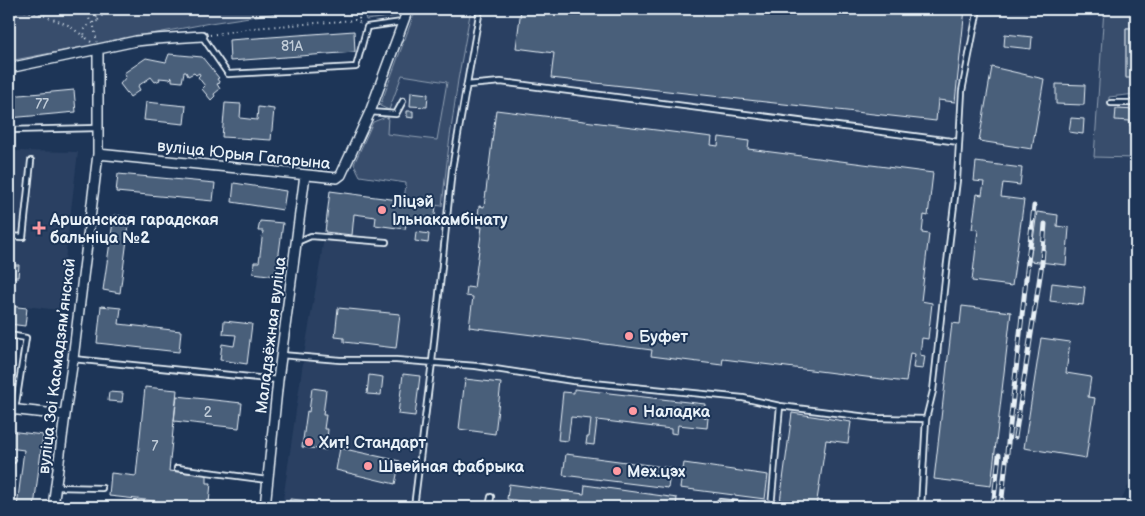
<svg xmlns="http://www.w3.org/2000/svg" width="1145" height="516" font-family="'Balsamiq Sans',sans-serif">
	<style>
		.built { fill: #2a4162 }
		.green { fill: #374d6c; stroke: #909fb2 }
		.building { fill: #495e7a; stroke: #e8f1f8 }
		.lines { fill: none; stroke-linecap: round; stroke-linejoin: round }
		.lane-casing { stroke: #e8f1f8; stroke-width: 8 }
		.street-casing { stroke: #e8f1f8; stroke-width: 12 }
		.path { stroke: #e8f1f8; stroke-width: 2; stroke-dasharray: 1 4; stroke-linecap: butt }
		.lane { stroke: #1d3557; stroke-width: 4.5 }
		.street { stroke: #1d3557; stroke-width: 9 }
		.rail-casing { stroke: #e8f1f8; stroke-width: 5 }
		.rail { stroke: #1d3557; stroke-width: 3; stroke-dasharray: 9; stroke-linecap: butt }
		.poi-dot { fill: #ff9aa2; stroke: #1d3557; stroke-width: 2 }
		.labels { text-anchor: middle; stroke-width: 4; stroke-linejoin: round; paint-order: stroke }
		.number-label { font-size: 14px; fill: #c0ccd8 }
		.street-label { font-size: 16px; fill: #e8f1f8; stroke: #1d3557 }
		.poi-label { font-size: 16px; font-weight: bold; fill: #e8f1f8; stroke: #1d3557; text-anchor: start }
	</style>
	<rect width="100%" height="100%" fill="#1d3557"/>
	<filter id="ink" filterUnits="userSpaceOnUse"><feTurbulence type="fractalNoise" baseFrequency=".02" numOctaves="2"/><feDisplacementMap in="SourceGraphic" scale="10" xChannelSelector="R" yChannelSelector="G"/><feConvolveMatrix kernelMatrix="1 2 1 2 8 2 1 2 1" color-interpolation-filters="sRGB"/></filter>
	<g filter="url(#ink)">
		<path class="built" d="M471,9H1104L1094,156L1136,158V470L1118,507H282L305,349L321,258L330,191L442,206L449,144L458,80Z
			M402,75L448,82L437,140L386,134L389,110Z
			M9,151L78,152L59,310L9,304Z"/>
		<path class="green" d="M9,9H302L210,23L9,61Z
			M363,9H400L397,16L366,20Z
			M416,9H471L458,80L449,144L442,206L404,201L406,183L360,176L354,164L373,122L388,116L387,134L437,140L447,82L402,75L389,110L380,106Z
			M1104,9H1136V28H1126V77L1136,78V94L1109,97V106H1136V158L1094,157Z
			M62,500L121,507H61Z"/>
		<path class="building" d="M521,9H965L955,102L938,100L936,121L551,78L554,53L516,48Z
			M1126,28H1136V78H1126Z
			M354,31L355,52L230,61L229,40Z
			M1005,34L1032,37L1031,49L1004,46Z
			M169,54L202,57L219,78L217,79L220,83L217,84L220,89L214,94L215,96L211,100L202,89L205,86L198,77L200,75L199,73L196,75L194,73L188,76L186,72H184L182,82L172,81V77L170,79L159,78L160,80L155,82L151,77L138,86L140,90L130,97L120,84L126,77L124,73L146,58L166,62Z
			M992,67L1044,79L1032,149L979,141Z
			M1056,84L1085,85L1084,105L1056,104Z
			M74,90L76,112L9,118V96Z
			M411,92L428,94L427,107L410,106Z
			M146,102L186,106L184,124L144,120Z
			M225,103L241,104L240,118L257,120L258,107L274,109L271,140L222,137Z
			M1116,109L1136,110V126H1130V121L1115,120Z
			M496,110L712,137L711,145L718,146L719,137L749,141L748,149L933,173L928,216L924,215L922,233L929,234L921,301L932,303L928,339L922,338L920,355L925,356L923,369L913,368L915,354L910,353L906,382L723,359L722,365L651,356L652,350L469,327L473,297L466,296L467,287L474,288L482,227H477L479,206L484,207Z
			M407,111H413V118L407,117Z
			M1071,118L1084,119L1083,134L1069,132Z
			M976,162L1022,168L1020,185L1003,183L1001,197L1024,200L1012,286L972,281L978,230L972,229L977,194L982,195L984,182L974,181Z
			M118,174L215,183L213,201L116,192Z
			M234,183L286,191L283,210L232,202Z
			M330,191L436,205L434,225L407,221L405,229L375,225L376,217L354,214L352,235L325,232Z
			M1037,212L1058,215L1057,226L1069,228L1066,265L1030,261Z
			M114,215L130,217L120,293L103,290Z
			M260,221L283,223L276,276L253,273L254,262H259L263,231H258Z
			M416,232L429,234L428,243L415,241Z
			M9,265H19L18,277H9Z
			M1052,283L1085,287L1083,305L1050,301Z
			M9,306L27,308L25,326L9,324Z
			M101,306L121,308L119,324L181,331L179,352L97,343Z
			M962,306L1011,312L991,486L934,479L952,323L960,324Z
			M338,308L400,314L396,348L344,342V338L335,337Z
			M224,321L252,324L247,364L220,360L222,344L234,346L236,335L223,334Z
			M1041,338L1070,342L1066,373L1091,377L1088,397L1095,398L1086,458L1024,448Z
			M403,374L420,376L415,416L398,414Z
			M369,375L383,377L381,395L367,394Z
			M465,379L501,383L495,434L459,429Z
			M145,387L177,390L169,471L207,475V483H211L209,503H204V507H182V504L109,496L111,473L136,476Z
			M312,388L326,390L323,415H326L324,429H328L326,450L302,447L307,411L309,412Z
			M574,389L705,404L704,417L708,418L707,428L678,425L677,434L671,433V429L597,420L594,445L586,444L587,437H589L591,419L571,417L568,441L558,440L563,392L574,393Z
			M109,392L123,393L122,402L108,401Z
			M177,396L242,403L239,428L174,421Z
			M792,413L851,422L848,443L826,440L816,507L780,502Z
			M9,431L43,435L34,507H17L24,450L9,448Z
			M340,448L400,461L395,484L336,470Z
			M566,454L671,468L668,488L563,475Z
			M684,463L768,475L765,499L680,488Z
			M509,484L584,494L585,485L677,498L676,507H565L507,499Z
			M290,499L313,501L312,507H289Z"/>
		<g class="lines">
			<g class="lane-casing">
				<path id="lane" d="M202,36L228,74L356,67L367,27L402,22
					M467,85L501,82L959,142
					M1111,103H1136
					M370,112L396,114L403,101
					M9,130L98,128
					M9,236L23,237L31,161
					M297,242L311,236L386,242
					M9,335L26,338L15,410
					M281,355L340,360H396L476,366L573,381L743,398L780,406L771,507
					M73,359L278,380
					M780,406L875,418L926,419L933,391L946,271L957,180L962,91L978,9
					M9,459L13,460
					M177,468L267,480
					M56,487L102,488
					M414,507L432,362L452,169L480,9
					M489,507L491,497
					M719,507L720,502L768,507
					M921,507L926,419"/>
			</g>
			<g class="street-casing">
				<path id="street" d="M9,68L136,41L155,39L202,36
					M98,154L337,178L341,175L370,112L408,9
					M9,409L65,415
					M53,507L65,415L73,359L98,154V49
					M265,507L278,380L305,175"/>
			</g>
			<path class="path" d="M15,9L37,13L68,25L86,38
				M87,9L90,22
				M355,9L361,23
				M359,19L362,9
				M98,20L108,9
				M93,22L97,42
				M210,35L253,28L355,20L361,23
				M91,42C78,33 85,24 98,21L95,9"/>
			<use href="#lane" class="lane"/>
			<use href="#street" class="street"/>
			<g class="rail-casing">
				<path id="rail" d="M1015,437L1042,263L1045,224
					M993,507L999,455
					M1001,507L1034,206"/>
			</g>
			<use href="#rail" class="rail"/>
		</g>
	</g>
	<g class="poi-dot">
		<circle cx="382" cy="210" r="5"/>
		<path d="M36.5 220.5h5v5h5v5h-5v5h-5v-5h-5v-5h5z"/>
		<circle cx="629" cy="336" r="5"/>
		<circle cx="633" cy="411" r="5"/>
		<circle cx="309" cy="442" r="5"/>
		<circle cx="368" cy="466" r="5"/>
		<circle cx="617" cy="471" r="5"/>
	</g>
	<g class="labels">
		<g class="number-label">
			<text x="292" y="51">81А</text>
			<text x="42" y="109">77</text>
			<text x="208" y="417">2</text>
			<text x="155" y="451">7</text>
		</g>
		<g class="street-label">
			<text transform="translate(244 154) rotate(6)" y="6">вуліца Юрыя Гагарына</text>
			<text transform="translate(270 335) rotate(-83)" y="6">Маладзёжная вуліца</text>
			<text transform="translate(56 366) rotate(-83)" y="6">вуліца Зоі Касмадзямʼянскай</text>
		</g>
		<g class="poi-label">
			<text x="392" y="207">Ліцэй<tspan x="392" dy="18">Ільнакамбінату</tspan></text>
			<text x="50" y="225">Аршанская гарадская<tspan x="50" dy="18">бальніца №2</tspan></text>
			<text x="639" y="342">Буфет</text>
			<text x="643" y="417">Наладка</text>
			<text x="319" y="448">Хит! Стандарт</text>
			<text x="378" y="472">Швейная фабрыка</text>
			<text x="627" y="477">Мех.цэх</text>
		</g>
	</g>
	<rect width="1145" height="516" fill="none" stroke="#1d3557" stroke-width="30"/>
	<rect x="15" y="15" width="1115" height="486" fill="none" stroke="#e8f1f8" stroke-width="2" filter="url(#ink)"/>
</svg>
